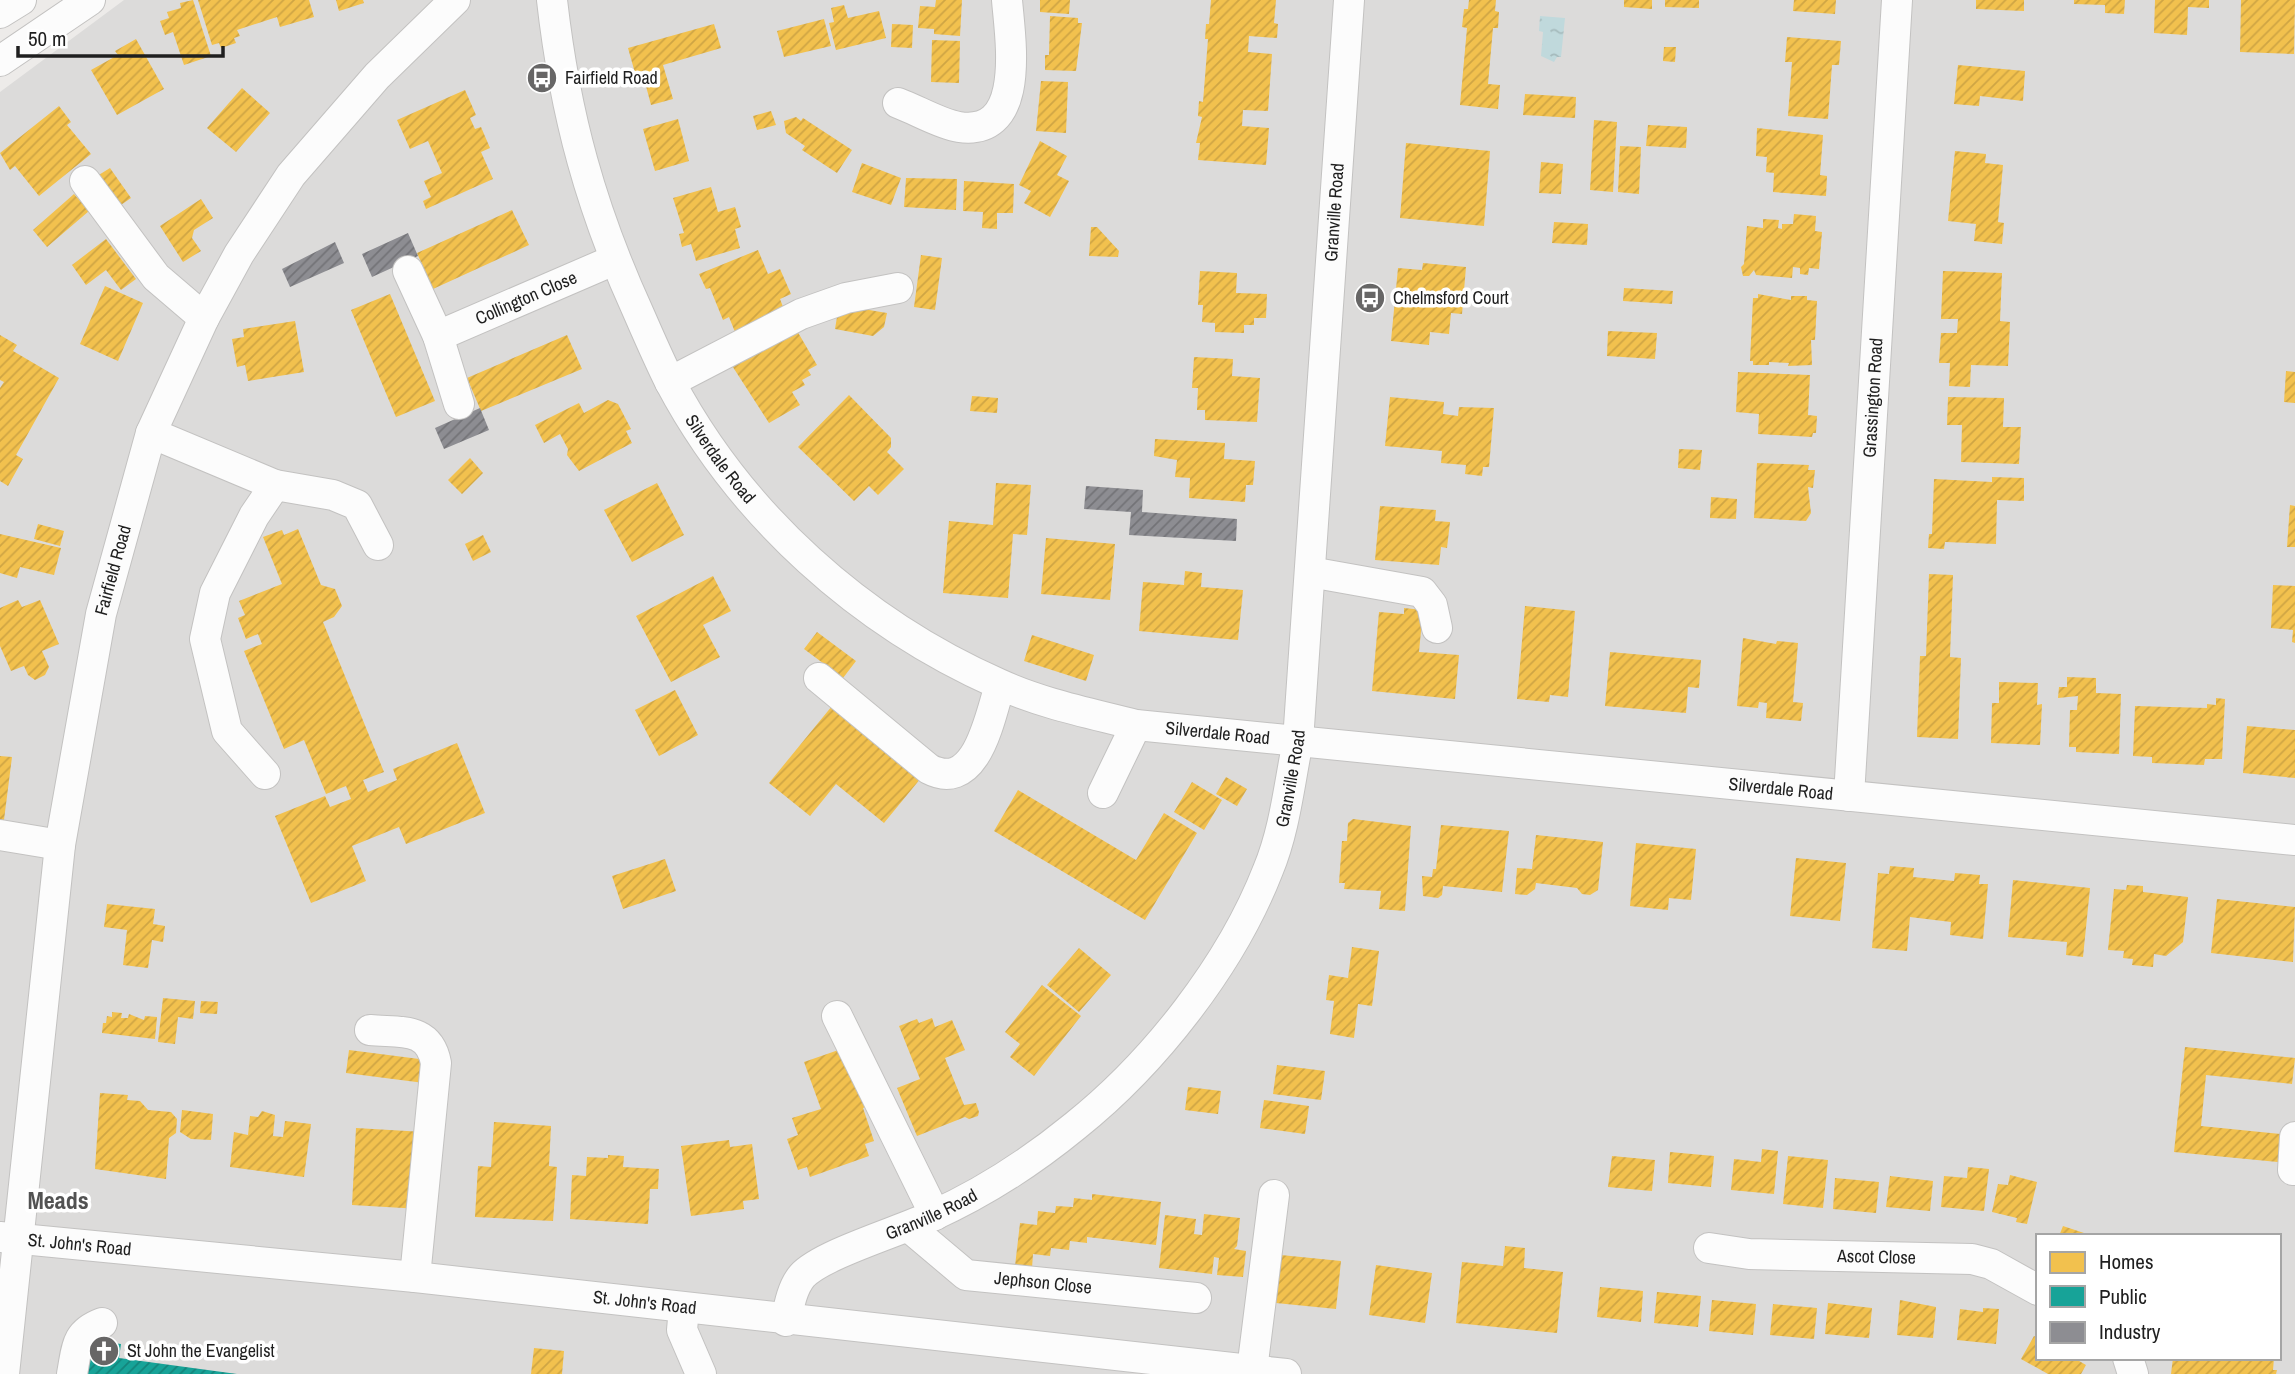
<svg xmlns="http://www.w3.org/2000/svg" width="2295" height="1374" font-family="'Archivo Narrow',sans-serif">
	<style>
		.residential { fill: #dcdbda; fill-rule: evenodd }
		.water { fill: url(#water-ripples) }
		.homes { fill: url(#homes-hatch) }
		.public { fill: url(#public-hatch) }
		.industry { fill: url(#industry-hatch) }
		.lines { fill: none; stroke-linecap: round; stroke-linejoin: round }
		.minor-casing { stroke: #c3c2c1; stroke-width: 32 }
		.minor { stroke: #fcfcfc; stroke-width: 30 }
		.labels { text-anchor: middle; stroke-width: 7; stroke-linejoin: round; paint-order: stroke }
		.poi-label { font-size: 18px; fill: #1f1f1f; stroke: #fff; text-anchor: start }
		.street-label { font-size: 18px; fill: #1f1f1f; stroke: #fff }
		.district-label { font-size: 24px; font-weight: bold; fill: #525252; stroke: #fff }
	</style>
	<defs>
		<pattern id="water-ripples" width="26" height="14" patternUnits="userSpaceOnUse" patternTransform="scale(1.75)"><rect width="26" height="14" fill="#c0d9dc"/><path d="M2 4q2-2 4 0t4 0M15 11q2-2 4 0t4 0" fill="none" stroke="#a5babc"/></pattern>
		<pattern id="homes-hatch" width="6" height="6" patternUnits="userSpaceOnUse" patternTransform="scale(1.75)"><rect width="6" height="6" fill="#f2c14e"/><path d="M-1 1l2-2M0 6l6-6M5 7l2-2" fill="none" stroke="#cfa544"/></pattern>
		<pattern id="public-hatch" width="6" height="6" patternUnits="userSpaceOnUse" patternTransform="scale(1.75)"><rect width="6" height="6" fill="#17a398"/><path d="M-1 1l2-2M0 6l6-6M5 7l2-2" fill="none" stroke="#14847b"/></pattern>
		<pattern id="industry-hatch" width="6" height="6" patternUnits="userSpaceOnUse" patternTransform="scale(1.75)"><rect width="6" height="6" fill="#8d8d92"/><path d="M-1 1l2-2M0 6l6-6M5 7l2-2" fill="none" stroke="#737377"/></pattern>
	</defs>
	<rect width="100%" height="100%" fill="#edebe9"/>
	<path class="residential" d="M124,0H2295V1374H0V92ZM2038,1236H2279V1358H2038Z"/>
	<path class="water" d="M1540,16L1565,18L1561,57H1557L1554,62L1541,56L1543,32L1539,31Z"/>
	<path class="homes" d="M193,0L211,56L184,65L173,32L165,35L160,21L169,18L167,12L181,8L180,3Z
		M198,0H309L314,17L280,27L277,17L237,30L240,36L234,38L236,43L221,48L219,43L212,45Z
		M336,0H363L364,3L339,11Z
		M936,0H962L960,36L934,34V29L918,28L920,6L935,7Z
		M1040,0H1070L1069,14L1040,12Z
		M1211,0H1276L1274,23L1278,24L1277,38L1249,36L1248,52L1272,54L1268,111L1243,110L1242,126L1269,128L1266,165L1198,160L1200,143H1196L1202,117L1198,116L1199,101L1203,102L1208,39H1205L1206,24H1209Z
		M1469,0H1496L1495,11L1499,12L1498,28H1493L1488,84L1500,85L1498,109L1460,105L1467,28L1462,27L1464,9H1468Z
		M1624,0H1652V9L1624,7Z
		M1665,0H1699V8L1665,7Z
		M1794,0H1836L1835,14L1793,11Z
		M1976,0H2024V11L1976,9Z
		M2074,0H2125L2124,14L2105,13V5L2074,4Z
		M2155,0H2209V8L2188,7L2187,35L2154,33Z
		M2241,0H2295L2294,54L2240,52Z
		M844,5L848,18L879,11L886,38L836,50L829,23L834,22L831,8Z
		M1050,16L1078,18V23H1082L1076,71L1045,70V55H1049Z
		M824,19L831,46L784,57L777,31Z
		M714,24L721,48L663,65L673,99L651,105L642,71L635,73L628,48Z
		M892,24L913,25L912,48L891,47Z
		M1787,37L1841,41L1839,65H1832L1828,119L1788,116L1792,62H1785Z
		M136,39L164,89L117,115L91,70L118,55L115,51Z
		M932,40L960,41L959,83L931,82Z
		M1664,47H1676L1675,62L1663,61Z
		M1958,65L2025,71L2023,101L1980,96L1979,106L1954,104Z
		M1041,81L1068,82L1066,133L1036,131Z
		M242,88L270,113L236,152L207,128Z
		M465,90L476,115L470,118L475,129L481,127L490,148L481,152L493,179L426,209L423,201L431,197L424,181L442,173L428,141L410,149L397,120Z
		M1525,94L1576,97L1575,118L1523,115Z
		M59,106L71,122L67,125L91,154L39,196L15,166L10,170L0,153Z
		M771,111L776,125L757,130L753,116Z
		M796,117L801,121L803,118L852,150L837,173L802,150L805,146L786,133L784,121Z
		M678,119L689,161L655,171L643,129Z
		M1594,120L1617,122L1613,192L1590,190Z
		M1648,125L1687,127L1686,148L1646,146Z
		M1757,128L1823,135L1820,175L1827,176L1826,196L1773,192L1774,173L1766,172L1767,157L1756,156Z
		M1040,141L1067,156L1057,175L1069,181L1050,217L1024,203L1031,191L1019,185Z
		M1406,143L1490,151L1484,226L1400,218Z
		M1620,146L1641,147L1639,194L1618,192Z
		M1955,151L1986,154L1985,163L2003,165L1998,222L2004,223L2002,244L1974,241L1976,224L1948,221Z
		M1541,162L1563,164L1561,194L1539,193Z
		M862,163L901,178L891,205L852,192Z
		M110,168L131,198L115,209L94,178Z
		M906,178L957,179L956,210L904,207Z
		M964,181L1014,184L1013,213H997V229L982,228L983,212L963,211Z
		M711,187L718,212L735,207L741,227L735,229L740,248L696,261L691,244L682,247L679,234L684,233L673,198Z
		M74,194L89,211L47,247L33,230Z
		M201,199L213,218L194,230L192,238L201,251L183,262L160,226Z
		M512,210L529,245L433,289L417,253Z
		M1794,214L1816,216L1815,231L1822,232L1819,269L1809,268L1808,275L1800,274V268L1793,267L1792,278L1756,275L1754,270L1749,276H1743L1741,267L1744,264L1747,226L1763,228V219L1779,220L1778,228L1782,229V224H1793Z
		M1554,222L1588,224L1587,245L1552,243Z
		M1091,227H1097L1119,251L1118,257L1089,256Z
		M106,239L136,279L121,290L106,270L86,285L72,265Z
		M758,250L768,274L780,269L791,294L780,299L785,312L735,332L729,317L723,320L710,288L706,289L699,274Z
		M921,255L942,258L935,310L914,307Z
		M1423,263L1466,267L1462,314L1451,313L1449,334L1430,332L1429,345L1391,341L1398,268L1422,270Z
		M1200,271L1237,273L1236,293L1267,294L1266,318H1254V325H1244V333L1215,332V323L1202,322L1203,305H1198Z
		M1943,271L2002,273L2000,321L2010,322L2008,366L1971,365L1970,387L1949,386L1950,363H1939L1941,333H1957L1958,319H1941Z
		M105,286L143,303L118,361L80,344Z
		M1624,288L1673,291L1672,304L1623,301Z
		M390,294L435,401L396,417L351,310Z
		M1758,294L1791,300V296H1807V300L1817,301L1815,340H1811L1812,365L1788,366L1789,363L1769,362V365H1753V361H1750L1753,298H1758Z
		M839,305L887,313L884,327L873,336L835,329Z
		M295,321L304,372L248,381L245,365L237,367L232,339L244,337L243,329Z
		M796,329L817,365L808,370L811,375L802,380L805,385L792,392L800,405L769,423L729,361Z
		M1608,331L1657,333L1655,359L1607,356Z
		M0,335L17,345L13,351L59,378L16,455L23,459L8,486L0,481V388L4,382L0,380Z
		M567,335L582,369L481,411L467,378Z
		M1194,357L1233,359L1232,376L1260,378L1257,422L1205,420V410H1197L1198,388H1192Z
		M2286,371L2295,372V403L2284,402Z
		M1738,372L1810,375L1808,415L1817,416L1816,433H1813L1812,437L1758,434L1759,414L1736,412Z
		M849,395L891,438V447L887,452L904,469L878,495L869,486L854,501L798,447Z
		M972,396L998,398L997,413L970,411Z
		M1390,397L1444,402L1443,414L1458,416L1459,407L1494,408L1489,467H1483L1482,476L1465,474L1466,465L1441,463L1442,451L1385,446Z
		M1948,397L2004,398L2003,427H2021L2019,464L1961,462L1962,425H1947Z
		M608,400L618,404L631,429L626,431L632,443L579,471L567,455L568,449L560,434L544,443L535,425L579,403L584,413Z
		M1155,439L1225,443L1224,459L1255,461L1253,485H1246L1245,502L1189,498L1190,478L1175,477L1177,460L1154,456Z
		M1679,449L1702,450L1700,470L1678,468Z
		M470,458L483,473L462,494L448,480Z
		M1757,463L1809,465L1808,470H1815L1813,488L1808,487L1811,513L1806,521L1754,518Z
		M1992,477L2024,478V501L1997,500L1996,544L1945,542L1944,549L1928,548L1929,534H1932L1934,479L1992,482Z
		M657,483L684,535L632,562L604,510Z
		M996,483L1031,485L1027,535L1013,534L1008,598L943,593L949,521L993,525Z
		M1711,497L1737,499L1736,519L1710,518Z
		M2290,505L2295,506V547H2287Z
		M1380,506L1436,510L1435,521L1450,522L1447,548L1441,547L1439,565L1375,560Z
		M38,524L64,531L60,546L34,539Z
		M298,529L321,585L335,589L342,606L334,617L323,622L384,772L363,780L368,792L397,780L393,769L457,743L485,813L406,844L399,827L352,846L366,881L311,903L275,816L325,796L330,807L351,799L346,786L326,794L304,740L284,749L244,651L262,644L258,634L246,639L238,618L245,615L239,601L282,584L263,537L282,530L284,535Z
		M0,534L61,548L54,575L20,567L17,578L0,573Z
		M483,535L491,552L473,561L465,544Z
		M1046,538L1115,544L1110,600L1041,594Z
		M1185,571L1202,573L1201,587L1243,590L1238,640L1139,631L1143,582L1184,585Z
		M1929,574L1953,575L1950,657L1961,658L1958,739L1917,737L1920,656H1926Z
		M713,576L731,611L703,625L720,657L671,682L636,616Z
		M2273,585L2295,586V643L2292,642L2293,630L2271,628Z
		M18,600L22,607L40,600L59,644L42,651L49,667L45,675L35,680L28,675L24,666L11,671L0,646V608Z
		M1525,606L1575,611L1568,697L1550,695L1549,702L1517,699Z
		M1404,608L1423,610L1419,652L1459,655L1455,699L1372,691L1379,612L1404,614Z
		M817,632L856,661L843,678L804,649Z
		M1032,635L1094,655L1086,681L1024,661Z
		M1743,638L1776,644L1777,641L1798,643L1793,702L1803,703L1801,721L1766,718L1767,703L1759,702L1758,708L1737,706Z
		M1610,652L1701,660L1699,688L1688,687L1686,713L1605,706Z
		M2067,677L2096,678V693L2121,694L2119,754L2076,752V747H2069L2070,710H2077L2078,696L2058,698L2059,687H2067Z
		M1999,682L2038,683L2037,705L2042,704L2040,745L1991,743L1992,703H1999Z
		M675,690L698,735L659,756L635,710Z
		M2216,698L2225,699L2222,759H2205L2204,765L2152,763V757L2133,756L2135,706L2207,708V704L2216,705Z
		M832,706L921,778L884,823L836,784L810,816L769,783Z
		M2247,726L2295,730V778L2243,773Z
		M0,756L12,757L4,820H0Z
		M1226,777L1247,789L1237,806L1216,794Z
		M1192,782L1222,800L1204,830L1174,812Z
		M1018,790L1136,860L1164,813L1197,833L1145,920L994,831Z
		M1353,819L1411,826L1405,911L1379,909L1381,891L1344,889L1345,883H1339L1342,841H1347L1348,823Z
		M1441,825L1509,831L1502,892L1443,886L1442,895L1438,898L1423,896L1422,876L1432,877L1433,869H1436Z
		M1536,835L1603,842L1598,890L1590,895L1582,894L1577,888L1536,883L1535,889L1527,895L1515,894L1517,868L1532,869Z
		M1636,843L1696,849L1691,900L1669,898L1668,910L1630,906Z
		M1796,858L1846,863L1840,921L1790,916Z
		M665,859L676,891L623,909L612,876Z
		M1890,866L1914,868L1913,877L1954,881L1955,873L1980,875L1979,884H1988L1983,939L1950,935L1951,922L1910,917L1907,951L1872,948L1878,873L1889,874Z
		M2013,880L2090,888L2083,957L2066,955L2067,942L2008,937Z
		M2127,885L2143,886V892L2188,897L2183,942L2166,956L2154,954L2153,967L2132,965L2133,959L2123,958L2124,951L2108,950L2114,889L2126,890Z
		M2217,899L2295,907L2293,962L2211,953Z
		M107,904L155,909L153,924L165,926L163,942L152,940L148,968L123,965L127,930L104,927Z
		M1352,947L1379,951L1372,1006L1358,1004L1354,1038L1330,1034L1334,1001L1326,1000L1329,975L1348,978Z
		M1079,948L1111,975L1079,1012L1047,985Z
		M1042,985L1081,1016L1034,1076L1010,1057L1020,1044L1005,1032Z
		M163,998L195,1001L193,1019L178,1017L175,1044L158,1042Z
		M201,1001L218,1002L217,1014L200,1013Z
		M112,1012L122,1013L121,1018H128L129,1014L144,1020L145,1016L157,1017L155,1039L102,1033L103,1023H106L107,1016L112,1017Z
		M932,1018L935,1027L952,1020L965,1050L945,1058L964,1105L976,1103L979,1112L978,1116L969,1119L965,1117L917,1136L897,1088L920,1079L899,1026L917,1019L919,1023Z
		M850,1046L871,1105L863,1108L874,1141L865,1144L869,1156L810,1177L807,1167L798,1170L787,1139L798,1135L792,1118L821,1109L804,1062Z
		M2185,1047L2295,1058L2292,1084L2206,1075L2201,1126L2291,1135L2288,1163L2174,1152Z
		M349,1050L435,1061L432,1084L346,1073Z
		M1277,1065L1325,1071L1321,1100L1273,1094Z
		M1188,1087L1221,1091L1218,1114L1185,1110Z
		M100,1093L128,1095L127,1100L140,1101L148,1110L171,1112L177,1119L176,1133L169,1138L166,1179L95,1169Z
		M1264,1100L1309,1106L1305,1134L1260,1128Z
		M182,1110L213,1114L211,1140L191,1139L180,1132Z
		M262,1111L275,1115L273,1136L283,1137L285,1121L311,1124L304,1177L230,1167L234,1132L248,1135L250,1116L258,1117Z
		M494,1122L551,1126L549,1166L557,1167L553,1221L475,1217L478,1166L491,1167Z
		M356,1128L424,1132L420,1209L352,1205Z
		M729,1140L730,1147L752,1144L759,1199L743,1201L744,1209L691,1216L681,1146Z
		M1762,1149L1778,1151L1774,1194L1731,1190L1734,1159L1761,1162Z
		M1670,1152L1714,1156L1711,1187L1668,1183Z
		M608,1155L624,1156L623,1167L659,1169L658,1189H650L648,1224L570,1219L572,1175L586,1176L587,1157L608,1158Z
		M1612,1156L1655,1160L1652,1191L1608,1187Z
		M1788,1156L1828,1160L1823,1208L1783,1204Z
		M1968,1167L1989,1169L1984,1211L1941,1207L1944,1176L1967,1178Z
		M2010,1175L2037,1182L2027,1224L2016,1222L2017,1218L1992,1212L1998,1184L2008,1185Z
		M1890,1176L1933,1181L1930,1211L1886,1207Z
		M1835,1178L1879,1182L1876,1213L1833,1209Z
		M1092,1194L1161,1202L1156,1245L1087,1237V1243L1070,1241L1069,1250L1051,1248L1050,1256L1033,1254L1032,1268L1015,1266L1020,1223L1037,1225L1038,1211L1055,1213L1056,1206L1073,1207L1074,1198L1092,1200Z
		M1204,1214L1240,1218L1237,1246L1234,1249L1246,1251L1243,1277L1217,1275L1219,1258L1214,1257L1212,1274L1159,1268L1165,1215L1196,1219L1194,1234L1202,1235Z
		M2063,1226L2090,1235V1236H2059Z
		M1505,1246L1525,1248L1524,1268L1563,1272L1557,1333L1456,1323L1462,1262L1503,1266Z
		M1281,1255L1341,1261L1336,1309L1276,1303Z
		M1376,1265L1432,1273L1425,1323L1369,1315Z
		M1600,1287L1643,1291L1641,1322L1597,1317Z
		M1657,1292L1701,1296L1698,1327L1654,1323Z
		M1712,1300L1756,1304L1753,1335L1709,1331Z
		M1900,1300L1936,1307L1933,1338L1897,1335Z
		M1828,1303L1872,1308L1869,1338L1825,1334Z
		M1773,1304L1817,1308L1814,1339L1770,1335Z
		M1983,1308L1999,1309L1996,1344L1957,1340L1960,1309L1983,1312Z
		M2034,1336L2038,1338V1358H2074L2086,1365L2081,1374H2048L2021,1359Z
		M534,1348L564,1351L562,1374H531Z
		M2173,1358H2274L2273,1370H2277L2276,1374H2171Z"/>
	<path class="public" d="M88,1340L121,1344L119,1358L237,1374H84Z"/>
	<path class="industry" d="M408,233L418,256L372,277L362,254Z
		M335,242L344,263L290,287L282,269Z
		M480,408L489,430L444,449L435,428Z
		M1086,486L1143,490L1142,512L1237,519L1236,541L1129,535L1131,512L1084,509Z"/>
	<g class="lines">
		<g class="minor-casing">
			<g id="minor">
				<path id="s1" d="M552,0C565,115 591,209 639,314C649,337 659,360 670,382C741,516 861,623 999,684C1043,704 1090,713 1136,725L2295,840"/>
				<path d="M0,13L21,0"/>
				<path d="M0,61L90,0"/>
				<path d="M898,103C917,110 940,124 959,127C1027,137 1010,38 1007,0"/>
				<path d="M85,181L156,277L204,318"/>
				<path d="M408,271L438,336L459,404"/>
				<path id="s2" d="M438,336L614,260"/>
				<path d="M670,382L801,314L846,298L898,288"/>
				<path d="M151,433L275,485L254,516L215,593L205,639L227,731L265,774"/>
				<path d="M275,485L333,495L357,505L378,545"/>
				<path d="M1310,572L1422,592L1432,605L1437,628"/>
				<path d="M819,678L929,769C977,794 990,716 1000,685"/>
				<path d="M1103,793L1136,725"/>
				<path id="s3" d="M1849,796L1897,0"/>
				<path d="M0,835L60,845"/>
				<path d="M837,1016L935,1215"/>
				<path d="M370,1030C400,1033 429,1026 436,1063L415,1277"/>
				<path d="M2293,1170L2295,1137"/>
				<path id="s4" d="M909,1227L966,1275L1196,1298"/>
				<path id="s5" d="M0,1237L415,1277L1286,1374"/>
				<path id="s6" d="M1709,1248L1749,1254L1972,1259L1991,1264L2038,1290"/>
				<path d="M684,1308L682,1330L701,1374"/>
				<path id="s7" d="M786,1321C789,1306 792,1288 802,1276C822,1254 901,1231 932,1216C983,1193 1031,1162 1075,1126C1154,1063 1231,965 1268,870C1285,829 1289,785 1298,741L1349,0"/>
				<path d="M2128,1358L2133,1374"/>
				<path d="M1252,1370L1274,1195"/>
				<path id="s8" d="M4,1374L60,845L101,614L151,433L204,318L239,254L291,175L377,76L455,0"/>
				<path d="M72,1374C77,1348 75,1333 102,1323"/>
			</g>
		</g>
		<use href="#minor" class="minor"/>
	</g>
	<defs>
		<g id="bus-disc" transform="scale(1.575)"><circle r="9.5" fill="#676666" stroke="#fff"/><path d="M-5-6H5V4H4V6H2V4H-2V6H-4V4H-5ZM-3.5-4V0h7V-4ZM-3.5 1.2v1.5H-2V1.2ZM2 1.2v1.5H3.5V1.2Z" fill="#fff"/></g>
		<g id="church-disc" transform="scale(1.575)"><circle r="9.5" fill="#676666" stroke="#fff"/><path d="M-1.2-6h2.4v3.5h3.3v2.4h-3.3V6h-2.4V-.1h-3.3v-2.4h3.3Z" fill="#fff"/></g>
	</defs>
	<g fill-rule="evenodd">
		<use href="#bus-disc" x="542" y="78"/>
		<use href="#bus-disc" x="1370" y="298"/>
		<use href="#church-disc" x="104" y="1351"/>
	</g>
	<g class="labels">
		<g class="poi-label">
			<text x="565" y="84">Fairfield Road</text>
			<text x="1393" y="304">Chelmsford Court</text>
			<text x="127" y="1357">St John the Evangelist</text>
		</g>
		<g class="street-label">
			<text dy="6" stroke="none"><textPath href="#s7" startOffset="1348">Granville Road</textPath></text>
			<text dy="6" stroke="none"><textPath href="#s2" startOffset="96">Collington Close</textPath></text>
			<text dy="6" stroke="none"><textPath href="#s3" startOffset="399">Grassington Road</textPath></text>
			<text dy="6" stroke="none"><textPath href="#s1" startOffset="494">Silverdale Road</textPath></text>
			<text dy="6" stroke="none"><textPath href="#s8" startOffset="812">Fairfield Road</textPath></text>
			<text dy="6" stroke="none"><textPath href="#s1" startOffset="1082">Silverdale Road</textPath></text>
			<text dy="6" stroke="none"><textPath href="#s7" startOffset="780">Granville Road</textPath></text>
			<text dy="6" stroke="none"><textPath href="#s1" startOffset="1648">Silverdale Road</textPath></text>
			<text dy="6" stroke="none"><textPath href="#s7" startOffset="192">Granville Road</textPath></text>
			<text dy="6" stroke="none"><textPath href="#s5" startOffset="80">St. John's Road</textPath></text>
			<text dy="6" stroke="none"><textPath href="#s6" startOffset="168">Ascot Close</textPath></text>
			<text dy="6" stroke="none"><textPath href="#s4" startOffset="152">Jephson Close</textPath></text>
			<text dy="6" stroke="none"><textPath href="#s5" startOffset="648">St. John's Road</textPath></text>
		</g>
		<g class="district-label">
			<text x="58" y="1209">Meads</text>
		</g>
	</g>
	<rect x="2036" y="1234" width="245" height="126" fill="#ffffff" stroke="#a5a5a5" stroke-width="2"/>
	<rect x="2050" y="1252" width="35" height="21" fill="#f2c14e" stroke="#a5a5a5" stroke-width="2"/>
	<text x="2099" y="1269" font-size="21" fill="#1f1f1f">Homes</text>
	<rect x="2050" y="1286" width="35" height="21" fill="#17a398" stroke="#a5a5a5" stroke-width="2"/>
	<text x="2099" y="1304" font-size="21" fill="#1f1f1f">Public</text>
	<rect x="2050" y="1322" width="35" height="21" fill="#8d8d92" stroke="#a5a5a5" stroke-width="2"/>
	<text x="2099" y="1339" font-size="21" fill="#1f1f1f">Industry</text>
	<path d="M18 46v10h205v-10" fill="none" stroke="#1f1f1f" stroke-width="3.5"/>
	<text x="28" y="46" font-size="21" fill="#1f1f1f" stroke="#ffffff" stroke-width="5" paint-order="stroke">50 m</text>
</svg>
